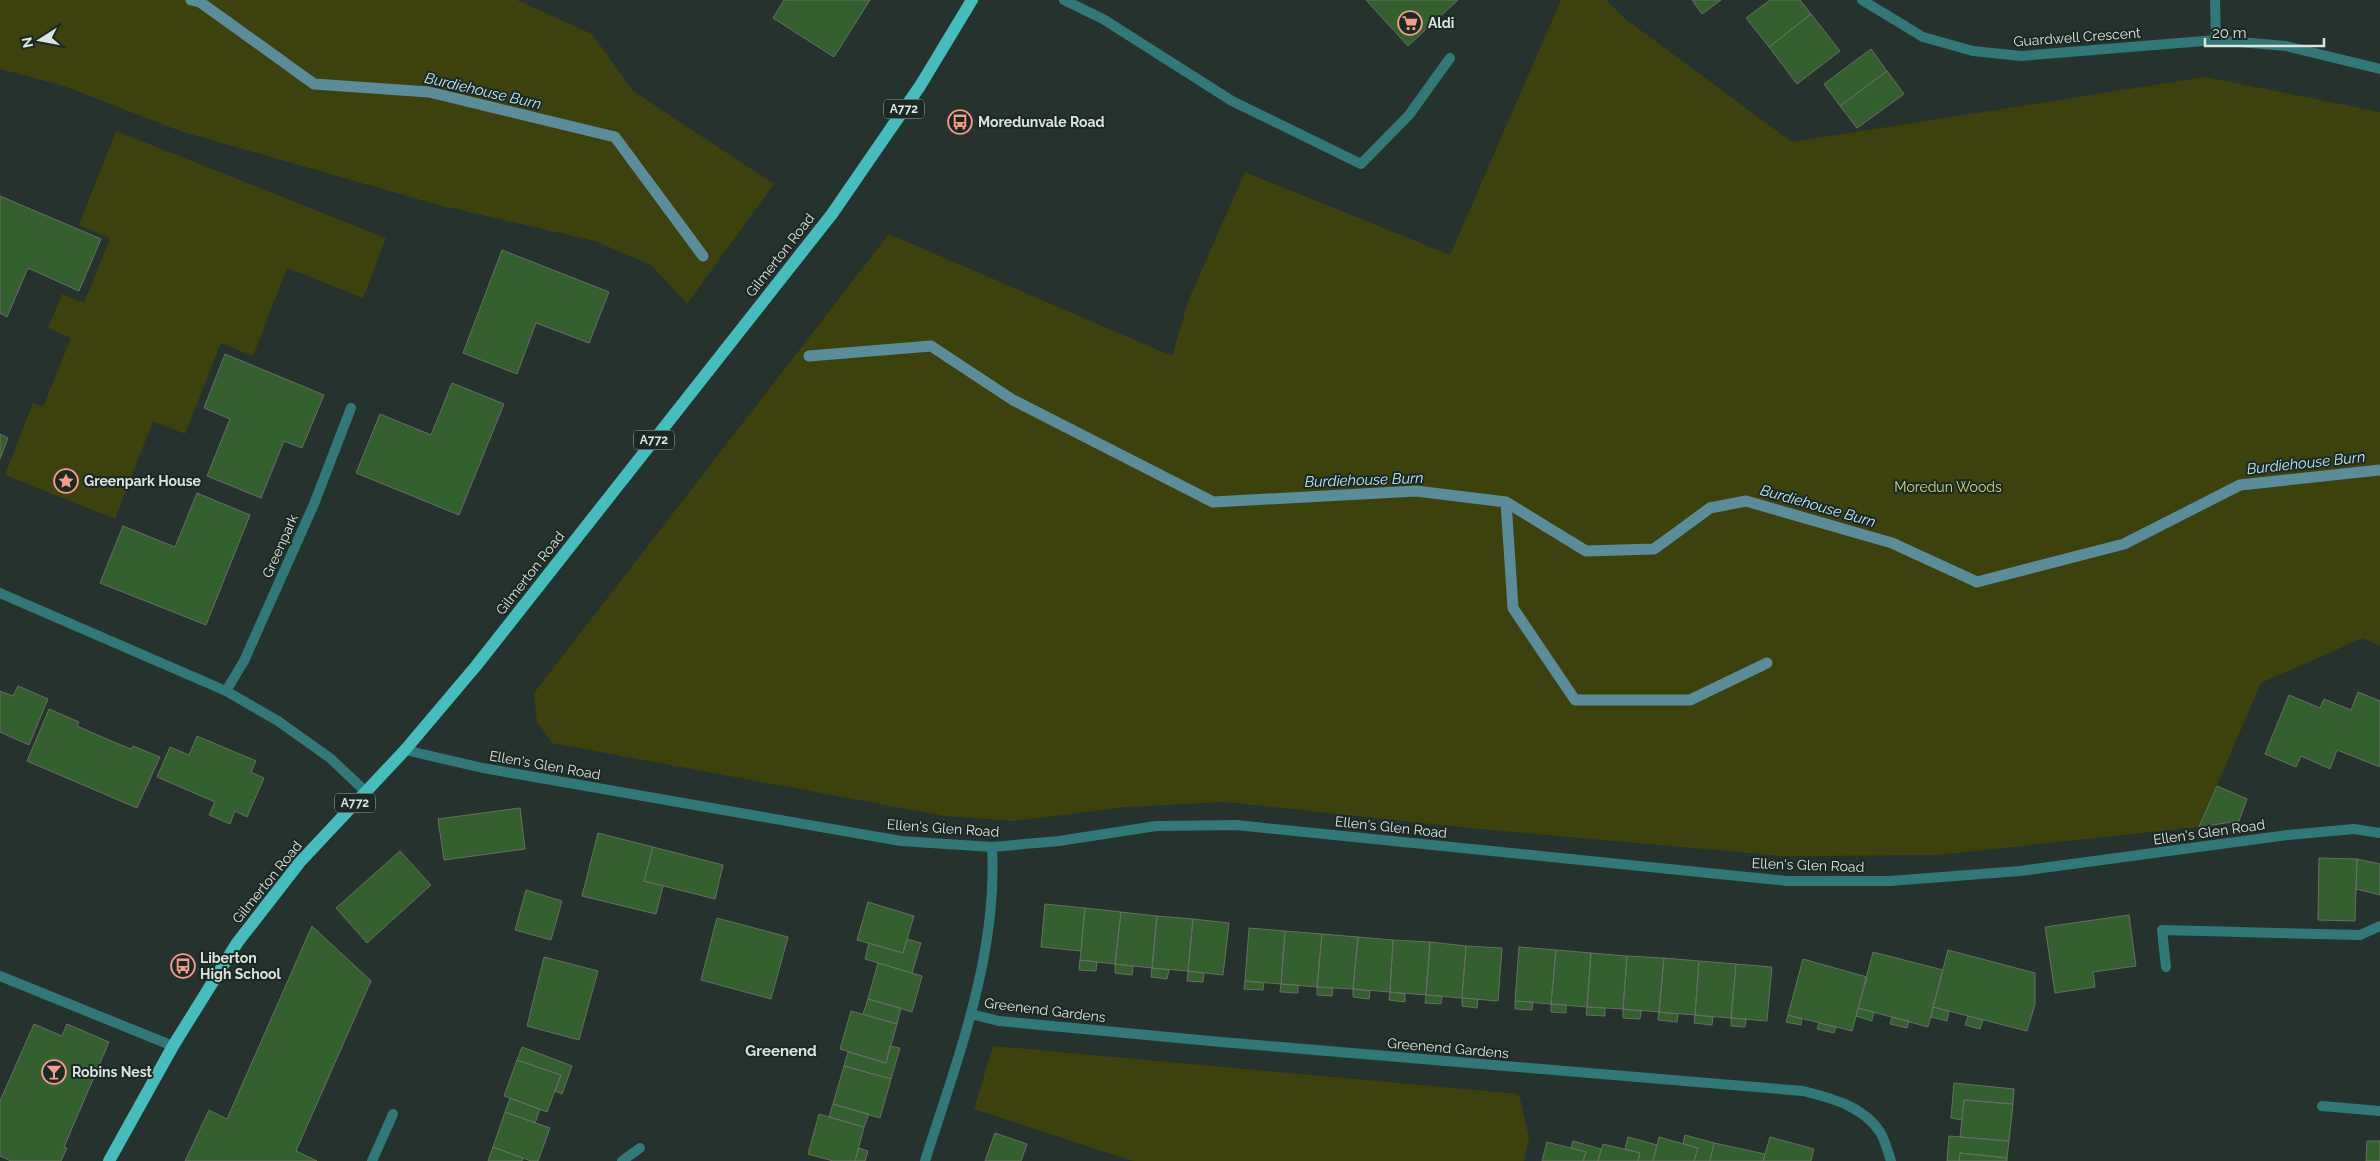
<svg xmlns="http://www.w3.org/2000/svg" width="2380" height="1161" font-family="Raleway,sans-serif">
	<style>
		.green { fill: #3d410e }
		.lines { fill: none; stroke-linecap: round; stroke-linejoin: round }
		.stream { stroke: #5b8c9a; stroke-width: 11 }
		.building { fill: #33602e; stroke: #666f65 }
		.service { stroke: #337878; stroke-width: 10 }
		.minor { stroke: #337878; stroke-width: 10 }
		.primary { stroke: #46bcbc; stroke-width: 12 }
		.labels { text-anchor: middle; stroke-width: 4; stroke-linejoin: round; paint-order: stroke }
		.shield { fill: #1c2823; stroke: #a2aca7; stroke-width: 1 }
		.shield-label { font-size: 12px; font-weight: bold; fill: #dce4e0 }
		.poi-label { font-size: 14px; font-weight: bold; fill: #dce4e0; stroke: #1c2823; text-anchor: start }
		.street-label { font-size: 14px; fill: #dce4e0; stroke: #1c2823 }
		.park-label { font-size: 14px; fill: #ceda79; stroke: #1c2823 }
		.water-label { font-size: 15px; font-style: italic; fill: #bfe9f9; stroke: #1c2823 }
		.neighbourhood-label { font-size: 15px; font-weight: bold; fill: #dce4e0; stroke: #1c2823 }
	</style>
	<rect width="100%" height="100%" fill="#26322d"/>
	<path class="green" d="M0,0H517L592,34L633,91L774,184L687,304L651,265L595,241L438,205L180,131L64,86L0,69Z
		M1561,0H1606L1624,18L1792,142L2205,77L2380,112V646L2363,638L2261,683L2199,827L1937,855L1783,856L1469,828L1225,802L1126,807L1014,821L944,816L552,743L537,721L534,693L889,234L1172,356L1189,299L1245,172L1450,255Z
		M116,131L386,238L363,298L287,268L253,356L221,343L185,434L153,421L115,519L5,475L33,403L43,407L71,338L48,328L62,294L84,303L110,238L79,225Z
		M993,1046L1519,1094L1529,1137L1524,1161H1133L974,1109Z"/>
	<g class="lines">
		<path class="stream" d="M191,0L200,2L314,84L429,92L615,137L703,256
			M809,356L931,346L1013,400L1213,502L1416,491L1506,502L1586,551L1654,549L1710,508L1746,501L1892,543L1977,582L2124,544L2240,485L2380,470
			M1506,502L1513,608L1575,700H1690L1767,663"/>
	</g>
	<path class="building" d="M784,0H870L834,57L773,18Z
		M1366,0H1458L1408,46Z
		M1692,0H1721L1702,14Z
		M1770,0H1800L1811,14L1769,47L1746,18Z
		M1811,14L1840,51L1797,84L1769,47Z
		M1871,49L1887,71L1840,106L1824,84Z
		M1887,71L1904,94L1857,128L1840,106Z
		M0,196L101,239L79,291L28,268L7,317L0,313Z
		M502,250L609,292L589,343L536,323L517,374L463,353Z
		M225,354L324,395L302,448L284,441L261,498L207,476L230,419L204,408Z
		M452,383L504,404L459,515L356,473L380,414L431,435Z
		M0,434L8,438L0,459Z
		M197,493L250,515L206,625L100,583L123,526L175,547Z
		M18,686L48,699L29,745L0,732V691L13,696Z
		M2358,692L2380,701V767L2337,750L2330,769L2301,756L2296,767L2265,754L2289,695L2320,708L2324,699L2351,710Z
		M49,709L79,722L77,726L116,743L131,749L133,746L160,757L137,808L27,761Z
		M197,736L256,761L251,772L264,778L247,817L235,811L230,824L209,815L215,802L157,777L170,747L189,755Z
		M2217,786L2247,799L2239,821L2199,827Z
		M520,808L525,849L444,860L438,819Z
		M598,833L653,847L644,881L663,886L656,914L582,896Z
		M653,847L723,865L715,899L644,881Z
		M400,851L431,885L367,943L336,908Z
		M2319,858L2357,859L2355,921L2318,920Z
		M2357,859L2380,864V895L2356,889Z
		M526,890L562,901L551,940L515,930Z
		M868,902L914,916L903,953L857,940Z
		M1045,904L1085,908L1081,951L1041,947Z
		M1085,908L1121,912L1115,964L1080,960Z
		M1121,912L1157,916L1152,968L1115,964Z
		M2129,915L2136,966L2093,972L2095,987L2055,993L2045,927Z
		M1157,916L1193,919L1188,971L1152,968Z
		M717,918L788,937L771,999L701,980Z
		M1193,919L1229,923L1223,975L1188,971Z
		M312,926L371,981L296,1151L317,1161H185L209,1110L227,1119Z
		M1249,928L1285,931L1281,984L1245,981Z
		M1285,931L1322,934L1317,987L1281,984Z
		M1322,934L1358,937L1353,989L1317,987Z
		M1358,937L1393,940L1390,992L1353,989Z
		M907,939L921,943L912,973L865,959L869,943L903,953Z
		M1393,940L1430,942L1426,995L1390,992Z
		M1430,942L1466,946L1462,998L1426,995Z
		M1466,946L1502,948L1498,1001L1462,998Z
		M1519,947L1556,950L1551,1004L1515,1001Z
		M1556,950L1591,953L1587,1007L1551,1004Z
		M1948,950L2035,973V1004L2027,1031L1933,1007Z
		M1873,952L1943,970L1928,1027L1858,1008Z
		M1591,953L1627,956L1623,1009L1587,1007Z
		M1627,956L1664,958L1659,1012L1623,1009Z
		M544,957L598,971L579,1040L527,1026Z
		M1664,958L1699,961L1695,1015L1659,1012Z
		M1803,959L1867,977L1852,1031L1788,1015Z
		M1080,960L1097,962L1096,971L1079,970Z
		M1699,961L1736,964L1731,1018L1695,1015Z
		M878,963L922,976L912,1012L868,999Z
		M1115,964L1133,966L1132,975L1115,973Z
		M1736,964L1772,967L1767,1021L1731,1018Z
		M1152,968L1169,970L1167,979L1151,977Z
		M1188,971L1204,973L1203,982L1187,981Z
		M1245,981L1264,983L1263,990L1244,989Z
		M1281,984L1298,985V993L1280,992Z
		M1317,987L1333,988L1332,996L1317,995Z
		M1353,989L1370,991L1369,999L1353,997Z
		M1390,992L1405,994V1002L1389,1000Z
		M1426,995L1442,996L1441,1004L1425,1003Z
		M1462,998L1478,999L1477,1008L1462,1006Z
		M868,999L901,1008L897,1024L863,1014Z
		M1515,1001L1533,1002L1532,1010L1515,1009Z
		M1551,1004L1566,1005V1013L1551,1012Z
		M1587,1007L1605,1008V1016L1586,1015Z
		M1933,1007L1949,1011L1947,1021L1931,1017Z
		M1858,1008L1874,1012L1872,1021L1856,1016Z
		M1623,1009L1641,1011L1640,1019L1623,1018Z
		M851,1011L897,1024L886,1063L840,1049Z
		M1659,1012L1678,1014L1677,1022L1658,1020Z
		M1695,1015L1713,1017L1712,1025L1694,1023Z
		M1788,1015L1802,1019L1801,1025L1786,1022Z
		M1968,1016L1983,1020L1980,1029L1965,1025Z
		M1892,1017L1909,1021L1907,1028L1890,1024Z
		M1731,1018L1746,1019L1745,1027L1731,1026Z
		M1819,1023L1836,1027L1834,1033L1817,1029Z
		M34,1024L62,1036L67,1024L109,1042L64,1147L67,1148L61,1161H11L0,1156V1101Z
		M890,1046L900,1048L891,1079L844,1066L848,1052L886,1063Z
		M522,1047L572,1066L562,1094L555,1091L561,1075L517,1060Z
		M517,1060L561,1075L547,1112L504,1096Z
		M844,1066L891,1079L880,1118L833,1104Z
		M1954,1083L2014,1089L2013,1104L1964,1100L1962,1120L1951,1118Z
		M510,1098L540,1109L535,1123L505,1112Z
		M1964,1100L2013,1104L2009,1141L1960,1137Z
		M833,1104L869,1114L864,1127L829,1117Z
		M505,1112L550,1128L538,1161H531L493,1147Z
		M819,1114L864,1127L855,1161H833L808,1154Z
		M995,1133L1027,1144L1021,1161H985Z
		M1685,1135L1714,1143L1710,1161H1694L1698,1148L1683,1144Z
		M1949,1136L2009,1141L2007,1158L1960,1153L1959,1161H1947Z
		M1628,1137L1657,1145L1653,1161H1638L1640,1153L1625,1149Z
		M1659,1137L1698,1148L1694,1161H1653Z
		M1770,1137L1814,1149L1811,1161H1763Z
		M1573,1141L1601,1149L1598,1161H1583L1586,1152L1571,1148Z
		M2367,1141H2380V1161H2366Z
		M1547,1142L1586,1152L1583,1161H1542Z
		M1714,1143L1765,1154L1763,1161H1710Z
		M1603,1144L1640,1153L1638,1161H1598Z
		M493,1147L523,1158L522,1161H488Z
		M859,1148L868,1151L865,1161H855Z
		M1960,1153L2007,1158V1161H1959Z"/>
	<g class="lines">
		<path class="service" d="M1064,0L1103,19L1232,101L1361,164L1409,115L1450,58
			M2166,967L2162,930L2360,935L2380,926
			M0,976L173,1046
			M2322,1106L2380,1111
			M372,1161L393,1114"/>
		<path class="minor" d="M1862,0L1923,37L1973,51L2021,56L2216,40L2286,46L2380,69
			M2215,0L2216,40
			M0,593L226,691L278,721L330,758L365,791
			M226,691L244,661L314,504L351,408
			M405,750L483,768L901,841L992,847L1059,841L1156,826L1236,825L1787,881H1890L2020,871L2288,835L2354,829L2380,833
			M971,1014L999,1021L1221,1042L1803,1091C1831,1098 1863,1106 1880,1132C1885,1140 1888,1152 1891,1161
			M622,1161L640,1148
			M925,1161C957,1060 998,955 992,847"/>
		<path class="primary" d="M109,1161L173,1046L237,943L300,862L405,750L476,666L832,214L920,86L972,0"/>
	</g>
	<defs>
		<g id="supermarket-ring" transform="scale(1.25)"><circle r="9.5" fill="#1c2823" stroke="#f49e8a" stroke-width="1.5"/><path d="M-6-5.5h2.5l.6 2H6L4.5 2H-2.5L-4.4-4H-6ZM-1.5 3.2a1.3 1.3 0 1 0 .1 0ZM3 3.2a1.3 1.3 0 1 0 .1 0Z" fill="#f49e8a"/></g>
		<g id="bus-ring" transform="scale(1.25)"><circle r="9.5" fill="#1c2823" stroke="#f49e8a" stroke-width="1.5"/><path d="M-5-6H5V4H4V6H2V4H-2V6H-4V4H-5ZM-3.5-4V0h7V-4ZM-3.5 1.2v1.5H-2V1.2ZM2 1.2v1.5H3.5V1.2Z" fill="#f49e8a"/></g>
		<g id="sight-ring" transform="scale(1.25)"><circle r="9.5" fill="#1c2823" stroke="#f49e8a" stroke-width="1.5"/><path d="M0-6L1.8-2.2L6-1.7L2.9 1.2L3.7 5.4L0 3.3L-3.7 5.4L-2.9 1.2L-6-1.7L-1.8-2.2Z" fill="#f49e8a"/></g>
		<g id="bar-ring" transform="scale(1.25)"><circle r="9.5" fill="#1c2823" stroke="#f49e8a" stroke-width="1.5"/><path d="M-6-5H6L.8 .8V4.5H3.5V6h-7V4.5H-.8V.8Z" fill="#f49e8a"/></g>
	</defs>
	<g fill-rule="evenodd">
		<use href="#supermarket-ring" x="1410" y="23"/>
		<use href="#bus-ring" x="960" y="122"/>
		<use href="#sight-ring" x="66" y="481"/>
		<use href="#bus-ring" x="183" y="966"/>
		<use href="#bar-ring" x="54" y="1072"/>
	</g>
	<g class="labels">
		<g class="shield">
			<rect x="884" y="99.5" width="40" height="19" rx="4"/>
			<rect x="634" y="430.5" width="40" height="19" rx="4"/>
			<rect x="335" y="793.5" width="40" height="19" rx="4"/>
		</g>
		<g class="shield-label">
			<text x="904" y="113">A772</text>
			<text x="654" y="444">A772</text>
			<text x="355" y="807">A772</text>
		</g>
		<g class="poi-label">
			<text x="1428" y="28">Aldi</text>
			<text x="978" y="127">Moredunvale Road</text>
			<text x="84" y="486">Greenpark House</text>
			<text x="200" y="963">Liberton<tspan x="200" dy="16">High School</tspan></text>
			<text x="72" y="1077">Robins Nest</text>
		</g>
		<g class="street-label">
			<text transform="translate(2077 37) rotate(-4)" y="5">Guardwell Crescent</text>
			<text transform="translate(780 255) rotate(-52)" y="5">Gilmerton Road</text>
			<text transform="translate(280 546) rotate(-66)" y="5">Greenpark</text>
			<text transform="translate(530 573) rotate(-52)" y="5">Gilmerton Road</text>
			<text transform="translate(545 765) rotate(10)" y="5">Ellen's Glen Road</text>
			<text transform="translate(1391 827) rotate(6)" y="5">Ellen's Glen Road</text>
			<text transform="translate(943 828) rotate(4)" y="5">Ellen's Glen Road</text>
			<text transform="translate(2209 832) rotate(-8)" y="5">Ellen's Glen Road</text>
			<text transform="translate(1808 865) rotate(2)" y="5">Ellen's Glen Road</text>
			<text transform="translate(267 882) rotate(-51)" y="5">Gilmerton Road</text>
			<text transform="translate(1045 1010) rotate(7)" y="5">Greenend Gardens</text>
			<text transform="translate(1448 1048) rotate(5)" y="5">Greenend Gardens</text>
		</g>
		<g class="park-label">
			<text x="1948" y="492">Moredun Woods</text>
		</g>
		<g class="water-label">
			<text transform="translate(483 91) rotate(13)" y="5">Burdiehouse Burn</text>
			<text transform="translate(2306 463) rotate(-6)" y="5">Burdiehouse Burn</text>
			<text transform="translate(1364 480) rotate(-2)" y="5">Burdiehouse Burn</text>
			<text transform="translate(1818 506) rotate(16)" y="5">Burdiehouse Burn</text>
		</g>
		<g class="neighbourhood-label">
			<text x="781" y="1056">Greenend</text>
		</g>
	</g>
	<g transform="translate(40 40) rotate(259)" stroke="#1c2823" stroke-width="4" paint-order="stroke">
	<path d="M0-4L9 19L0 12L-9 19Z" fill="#dce4e0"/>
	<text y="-8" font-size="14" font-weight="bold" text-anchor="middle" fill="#dce4e0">N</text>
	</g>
	<path d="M2205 38v8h119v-8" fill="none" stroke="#dce4e0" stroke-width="2.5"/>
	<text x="2212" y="38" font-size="15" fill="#dce4e0" stroke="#1c2823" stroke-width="4" paint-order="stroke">20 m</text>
</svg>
